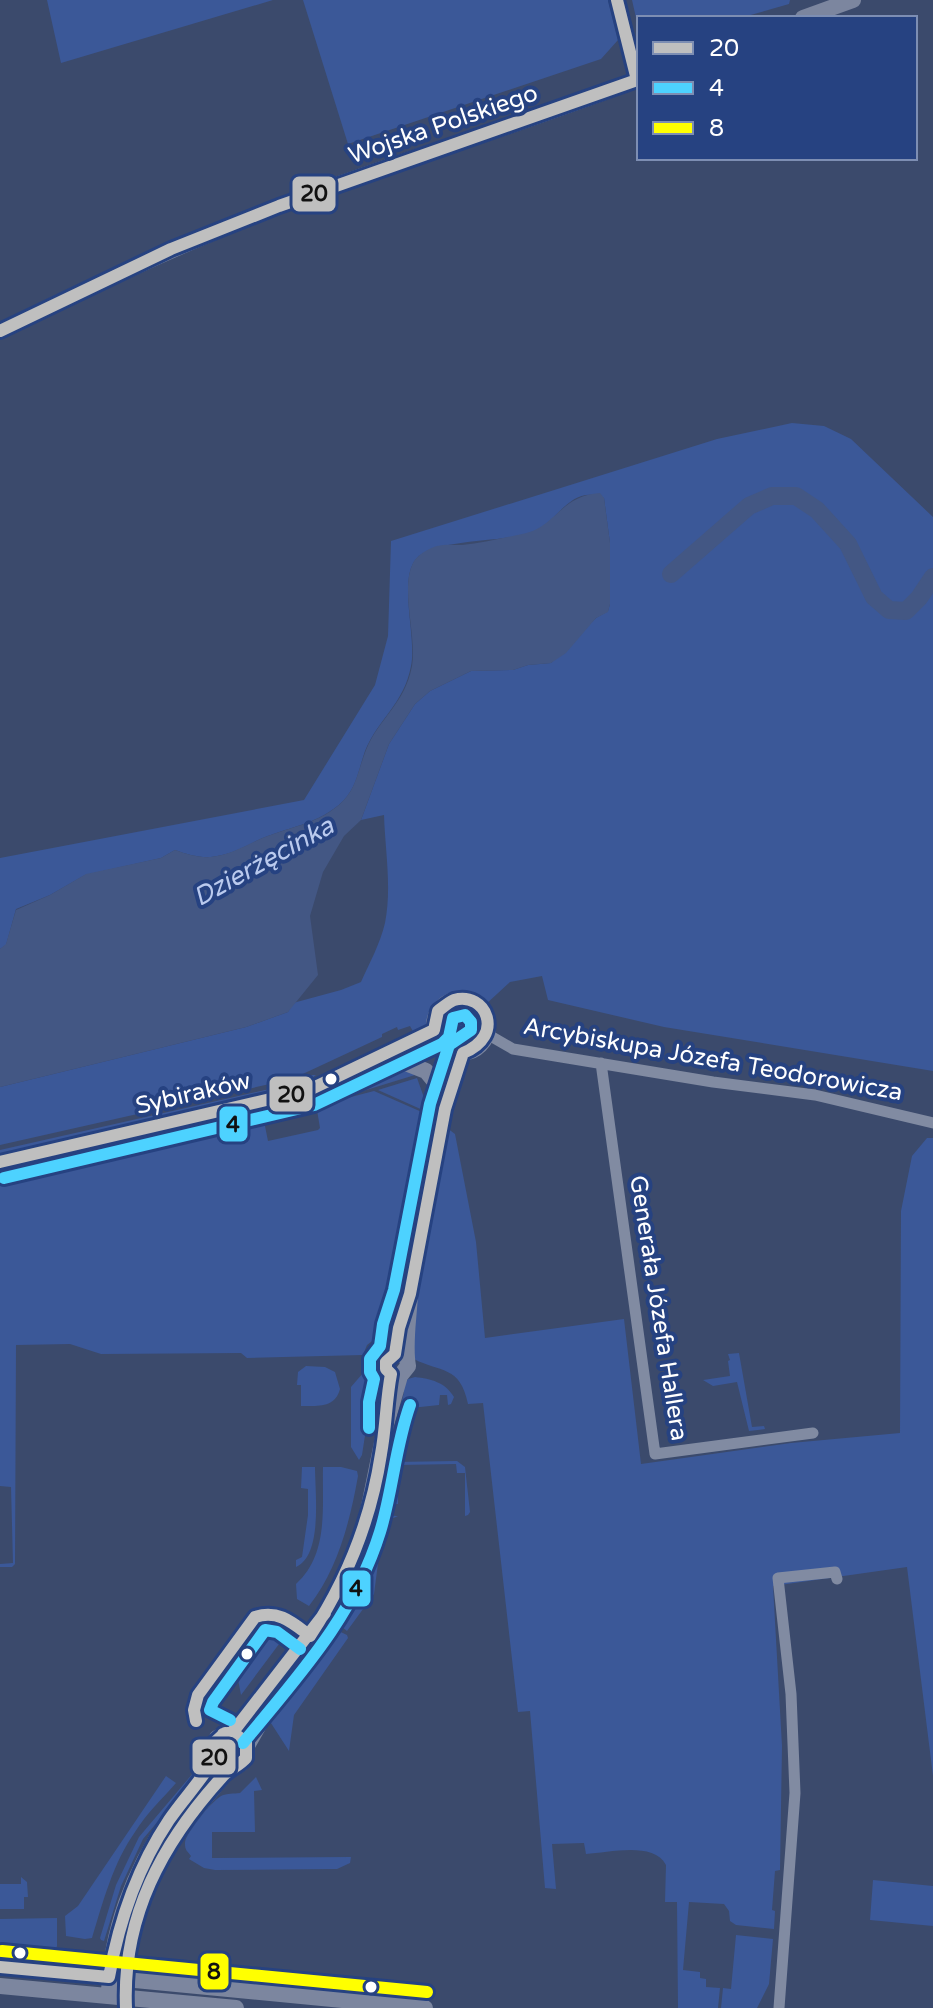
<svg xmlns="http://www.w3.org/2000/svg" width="933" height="2008" font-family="'Varela Round',sans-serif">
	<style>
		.green { fill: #3b5898 }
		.water { fill: #435784 }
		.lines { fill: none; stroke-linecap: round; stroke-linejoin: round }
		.river { stroke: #435784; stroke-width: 18 }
		.street { stroke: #818ba2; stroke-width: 11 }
		.secondary { stroke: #7c869f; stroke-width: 16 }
		.bus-1-casing { stroke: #264281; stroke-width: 18 }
		.bus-2-casing { stroke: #264281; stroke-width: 18 }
		.bus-3-casing { stroke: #264281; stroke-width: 18 }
		.bus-1 { stroke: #bfbfbf; stroke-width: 12 }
		.bus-2 { stroke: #4dd2ff; stroke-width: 12 }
		.bus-3 { stroke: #ff0; stroke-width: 12 }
		.bus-dot { fill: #fff; stroke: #264281; stroke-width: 3 }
		.labels { text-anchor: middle; stroke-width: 8; stroke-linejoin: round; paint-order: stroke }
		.street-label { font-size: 24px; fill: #fff; stroke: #264281 }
		.water-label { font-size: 26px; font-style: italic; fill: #bacaee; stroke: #264281 }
		.line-badge { stroke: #264281; stroke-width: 3 }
		.pale-badge-label { font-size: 22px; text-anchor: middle; font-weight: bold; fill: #111 }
	</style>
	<rect width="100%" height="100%" fill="#3b4a6c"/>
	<path class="green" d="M47,0H273L61,63Z
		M303,0H608L618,40L601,59L348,144Z
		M632,0H790L789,4L740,18H639V31Z
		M792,423L824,426L851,439L933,517V1071L664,1027L548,1000L542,976L510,982L485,1005C472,993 452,990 439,1005C428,1017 432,1025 415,1035L410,1026L398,1030L397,1027L382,1034V1037L292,1079L0,1145V1087L246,1027L288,1012L293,1003L341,990L361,982C370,962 380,944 385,923C392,888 385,849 384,815L361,820L389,744L415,704L430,691L471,671L513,670L528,665L551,663L596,618L608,611L610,604V543L604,498C570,483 558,523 533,532C505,543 434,538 416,559C398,580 417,639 411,666C404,704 378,719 365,751C359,768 357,786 344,800C320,825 285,827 256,841C241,849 228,855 211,857C199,858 186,854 175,850L161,858L85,875L50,895L16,909L6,945L0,949V858L304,800L375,685L388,636L391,541L717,439Z
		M441 1026a20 20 0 1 1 40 0a20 20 0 1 1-40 0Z
		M400,1067L415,1075L337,1099L292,1109V1101Z
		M313,1075H316L305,1083L0,1156V1150L283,1086Z
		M417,1078L427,1106L425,1111L378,1090Z
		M374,1091L424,1113L427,1117L385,1331L367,1345L363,1355L247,1358L241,1353L101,1354L70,1344L16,1345L15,1564L12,1567H0V1564L13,1563L11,1487L0,1486V1185L97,1163L153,1142L285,1113L286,1117L264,1121L268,1141L318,1130L320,1128L317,1110L294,1116L293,1112Z
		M282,1104L285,1110L152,1139L96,1160L0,1182V1168Z
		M447,1128L455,1134L476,1242L485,1338L624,1319L641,1464L791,1443L900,1433L901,1211L912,1156L927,1138H933V1776L907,1567L773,1586L782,1746L780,1870L775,1871L772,1910L775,1911L774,1929L736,1925L730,1921L729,1911L724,1904L689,1902L683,1970L700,1972V1978L706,1979V1987L720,1988L718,2008H678L677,1902H665L666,1865C653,1841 609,1853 586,1854L584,1843L552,1844L556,1889L545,1888L530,1711L518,1712L483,1403L468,1404C460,1365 441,1373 414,1359L413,1316Z
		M739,1353L752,1427L764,1426L765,1429L749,1431L737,1382L713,1386L703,1380L730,1376L728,1361L730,1360L728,1354Z
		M306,1366L325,1367L335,1372L340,1389C335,1408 318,1406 301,1406V1385H297L298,1372Z
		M363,1373L372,1390L362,1455L359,1460L351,1447V1387Z
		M415,1377C431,1379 445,1382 454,1397L451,1404L448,1405L447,1395H440L439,1405L411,1408L407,1415L404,1447L395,1452L396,1449L391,1447L404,1392L400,1390L408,1379Z
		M457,1461L465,1467L470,1512L468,1515L465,1516V1473H457L456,1464L398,1465V1504H390V1512L379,1511L387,1470L394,1462Z
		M302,1467H315C315,1493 323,1555 296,1567V1560L302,1557L308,1515V1489L301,1488Z
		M323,1467H341L357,1471L358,1476C350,1521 338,1569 309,1606L297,1599L296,1584C329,1554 322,1508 323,1467Z
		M378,1515L398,1516L389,1520L385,1533H382L374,1594L347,1631L333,1620L360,1569Z
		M268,1619L280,1621L291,1628L241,1695L236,1669L265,1628L260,1621Z
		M328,1626L347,1635L348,1638L294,1715L289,1751L269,1720Z
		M194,1772L198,1774L143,1839L121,1886L104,1941L101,1940L100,1938L116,1885L139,1837Z
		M166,1776L176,1783C162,1799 146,1814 135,1832C113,1863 103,1902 92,1938L85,1939L66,1936L65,1916L78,1906Z
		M256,1777L262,1790L254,1791L255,1832H212V1858L351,1857L350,1863L337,1869L215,1870L204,1868L189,1859L191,1856C187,1851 185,1850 185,1844C184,1834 211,1802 221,1796C227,1793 234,1794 240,1793Z
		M21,1877L27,1882L28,1897H24V1909H0V1884H21Z
		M873,1880L933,1886V1926L870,1920Z
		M57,1918V1946L54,1954L8,1949L0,1951V1919Z
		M736,1935L773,1939L769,1984L757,2008H721L723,1988L731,1989Z"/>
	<path class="water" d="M600,493L604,498L610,543V604L608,612L596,618L566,653L551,663L528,665L513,670L471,671L430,691L415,704L389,744L361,820L344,836L323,872L310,916L318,975L288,1012L246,1027L0,1087V949L6,944L16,910L50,895L86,874L161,858L175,850C186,854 199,858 211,857C228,855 241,848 256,841C285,827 321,825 344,800C357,786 359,767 366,750C379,718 405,704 412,666C417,636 400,589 413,563C417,555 429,548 437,546C445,544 454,545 462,545C482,543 502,538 522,534C556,528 559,496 600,493Z"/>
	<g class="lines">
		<path class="river" d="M671,574L749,506L772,496H796L817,510L848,544L874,597L889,610L906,611L919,598L933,577"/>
		<path class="street" d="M487,1034L513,1049L713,1082L815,1095L933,1123
			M601,1063L655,1454L813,1433
			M779,2008L795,1793L791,1694L778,1578L835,1572L837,1579"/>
		<path class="secondary" d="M617,0L637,80
			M803,18L853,0
			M0,331C91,286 182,243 277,207C397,161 520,125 639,79
			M434 1026a27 27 0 1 1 54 0a27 27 0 1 1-54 0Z
			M393,1058L426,1071L444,1093
			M0,1162L309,1090L434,1030
			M407,1305L445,1109L463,1053
			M387,1393L391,1374L386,1369V1362L395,1354L398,1335
			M231,1733L310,1636L342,1586L365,1526L385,1428L400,1376L408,1366C404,1344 409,1318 410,1294
			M247,1746L289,1672
			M0,1967L425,2008
			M0,1986L236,2008
			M109,1996C110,1932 134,1870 170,1818C185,1798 204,1781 214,1758
			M125,1998C123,1919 160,1850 211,1791C217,1784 224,1774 232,1769C238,1765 241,1765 246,1758C250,1738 234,1727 217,1738L212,1753L219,1764L232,1768"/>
		<g class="bus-1-casing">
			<path id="bus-1" d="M617,0L637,80
				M0,331L171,249L279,206L637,80
				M0,1162L309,1090L434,1030L438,1011C442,1008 449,1002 454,1000C486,991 506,1036 463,1053L445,1109L410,1294L399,1328L395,1354L386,1362V1369L391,1374C386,1400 386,1427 381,1454C371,1520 347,1580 310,1636
				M196,1721L194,1710L198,1695L255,1617C278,1609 293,1623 310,1636
				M223,1734L231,1733L236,1728L325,1613
				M0,1967L109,1977C119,1921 137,1868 169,1820C182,1801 198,1784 210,1765L214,1758V1743L225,1733L235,1734L246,1742V1758C239,1766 229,1769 222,1777C162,1843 122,1917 126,2008"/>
		</g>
		<g class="bus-2-casing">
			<path id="bus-2" d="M4,1178L314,1105L442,1044L449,1037L453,1018L465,1015L471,1022V1030L449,1045L430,1104L394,1290L383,1324L380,1346L370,1359V1372L374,1379L369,1402V1428
				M230,1720L210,1710L213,1702L265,1630L277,1632L300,1649
				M243,1743C298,1676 354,1616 380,1532C393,1490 395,1447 410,1405"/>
		</g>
		<g class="bus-3-casing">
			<path id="bus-3" d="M2,1951L427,1992"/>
		</g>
		<use href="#bus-1" class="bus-1"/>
		<use href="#bus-2" class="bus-2"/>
		<use href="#bus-3" class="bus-3"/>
	</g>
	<g class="bus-dot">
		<circle cx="331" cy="1079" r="7"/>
		<circle cx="247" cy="1654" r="7"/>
		<circle cx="20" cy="1953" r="7"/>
		<circle cx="371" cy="1987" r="7"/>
	</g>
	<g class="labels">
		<g class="street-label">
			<text transform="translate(443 124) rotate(-19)" y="8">Wojska Polskiego</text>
			<text transform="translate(713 1059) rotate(10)" y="8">Arcybiskupa Józefa Teodorowicza</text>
			<text transform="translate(193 1093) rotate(-13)" y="8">Sybiraków</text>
			<text transform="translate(659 1308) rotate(81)" y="8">Generała Józefa Hallera</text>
		</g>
		<g class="water-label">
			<text transform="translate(263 861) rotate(-29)" y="9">Dzierżęcinka</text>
		</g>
	</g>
	<g class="line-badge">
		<rect x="291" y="175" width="46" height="38" rx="8" fill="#bfbfbf"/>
		<rect x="268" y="1075" width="46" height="38" rx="8" fill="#bfbfbf"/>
		<rect x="218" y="1105" width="31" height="38" rx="8" fill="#4dd2ff"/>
		<rect x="341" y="1569" width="31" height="39" rx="8" fill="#4dd2ff"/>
		<rect x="191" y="1738" width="46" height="38" rx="8" fill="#bfbfbf"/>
		<rect x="199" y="1952" width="31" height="39" rx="8" fill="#ff0"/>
	</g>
	<g class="pale-badge-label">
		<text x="314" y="201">20</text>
		<text x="291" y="1102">20</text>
		<text x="233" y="1132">4</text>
		<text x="356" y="1596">4</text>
		<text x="214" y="1765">20</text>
		<text x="214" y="1979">8</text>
	</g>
	<rect x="637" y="16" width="280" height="144" fill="#264281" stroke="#7d8eb3" stroke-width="2"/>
	<rect x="653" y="42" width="40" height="12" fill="#bfbfbf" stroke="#7d8eb3" stroke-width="2"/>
	<text x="709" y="56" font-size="24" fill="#ffffff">20</text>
	<rect x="653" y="82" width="40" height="12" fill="#4dd2ff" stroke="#7d8eb3" stroke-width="2"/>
	<text x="709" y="96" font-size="24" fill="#ffffff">4</text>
	<rect x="653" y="122" width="40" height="12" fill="#ffff00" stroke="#7d8eb3" stroke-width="2"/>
	<text x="709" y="136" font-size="24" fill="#ffffff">8</text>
</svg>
